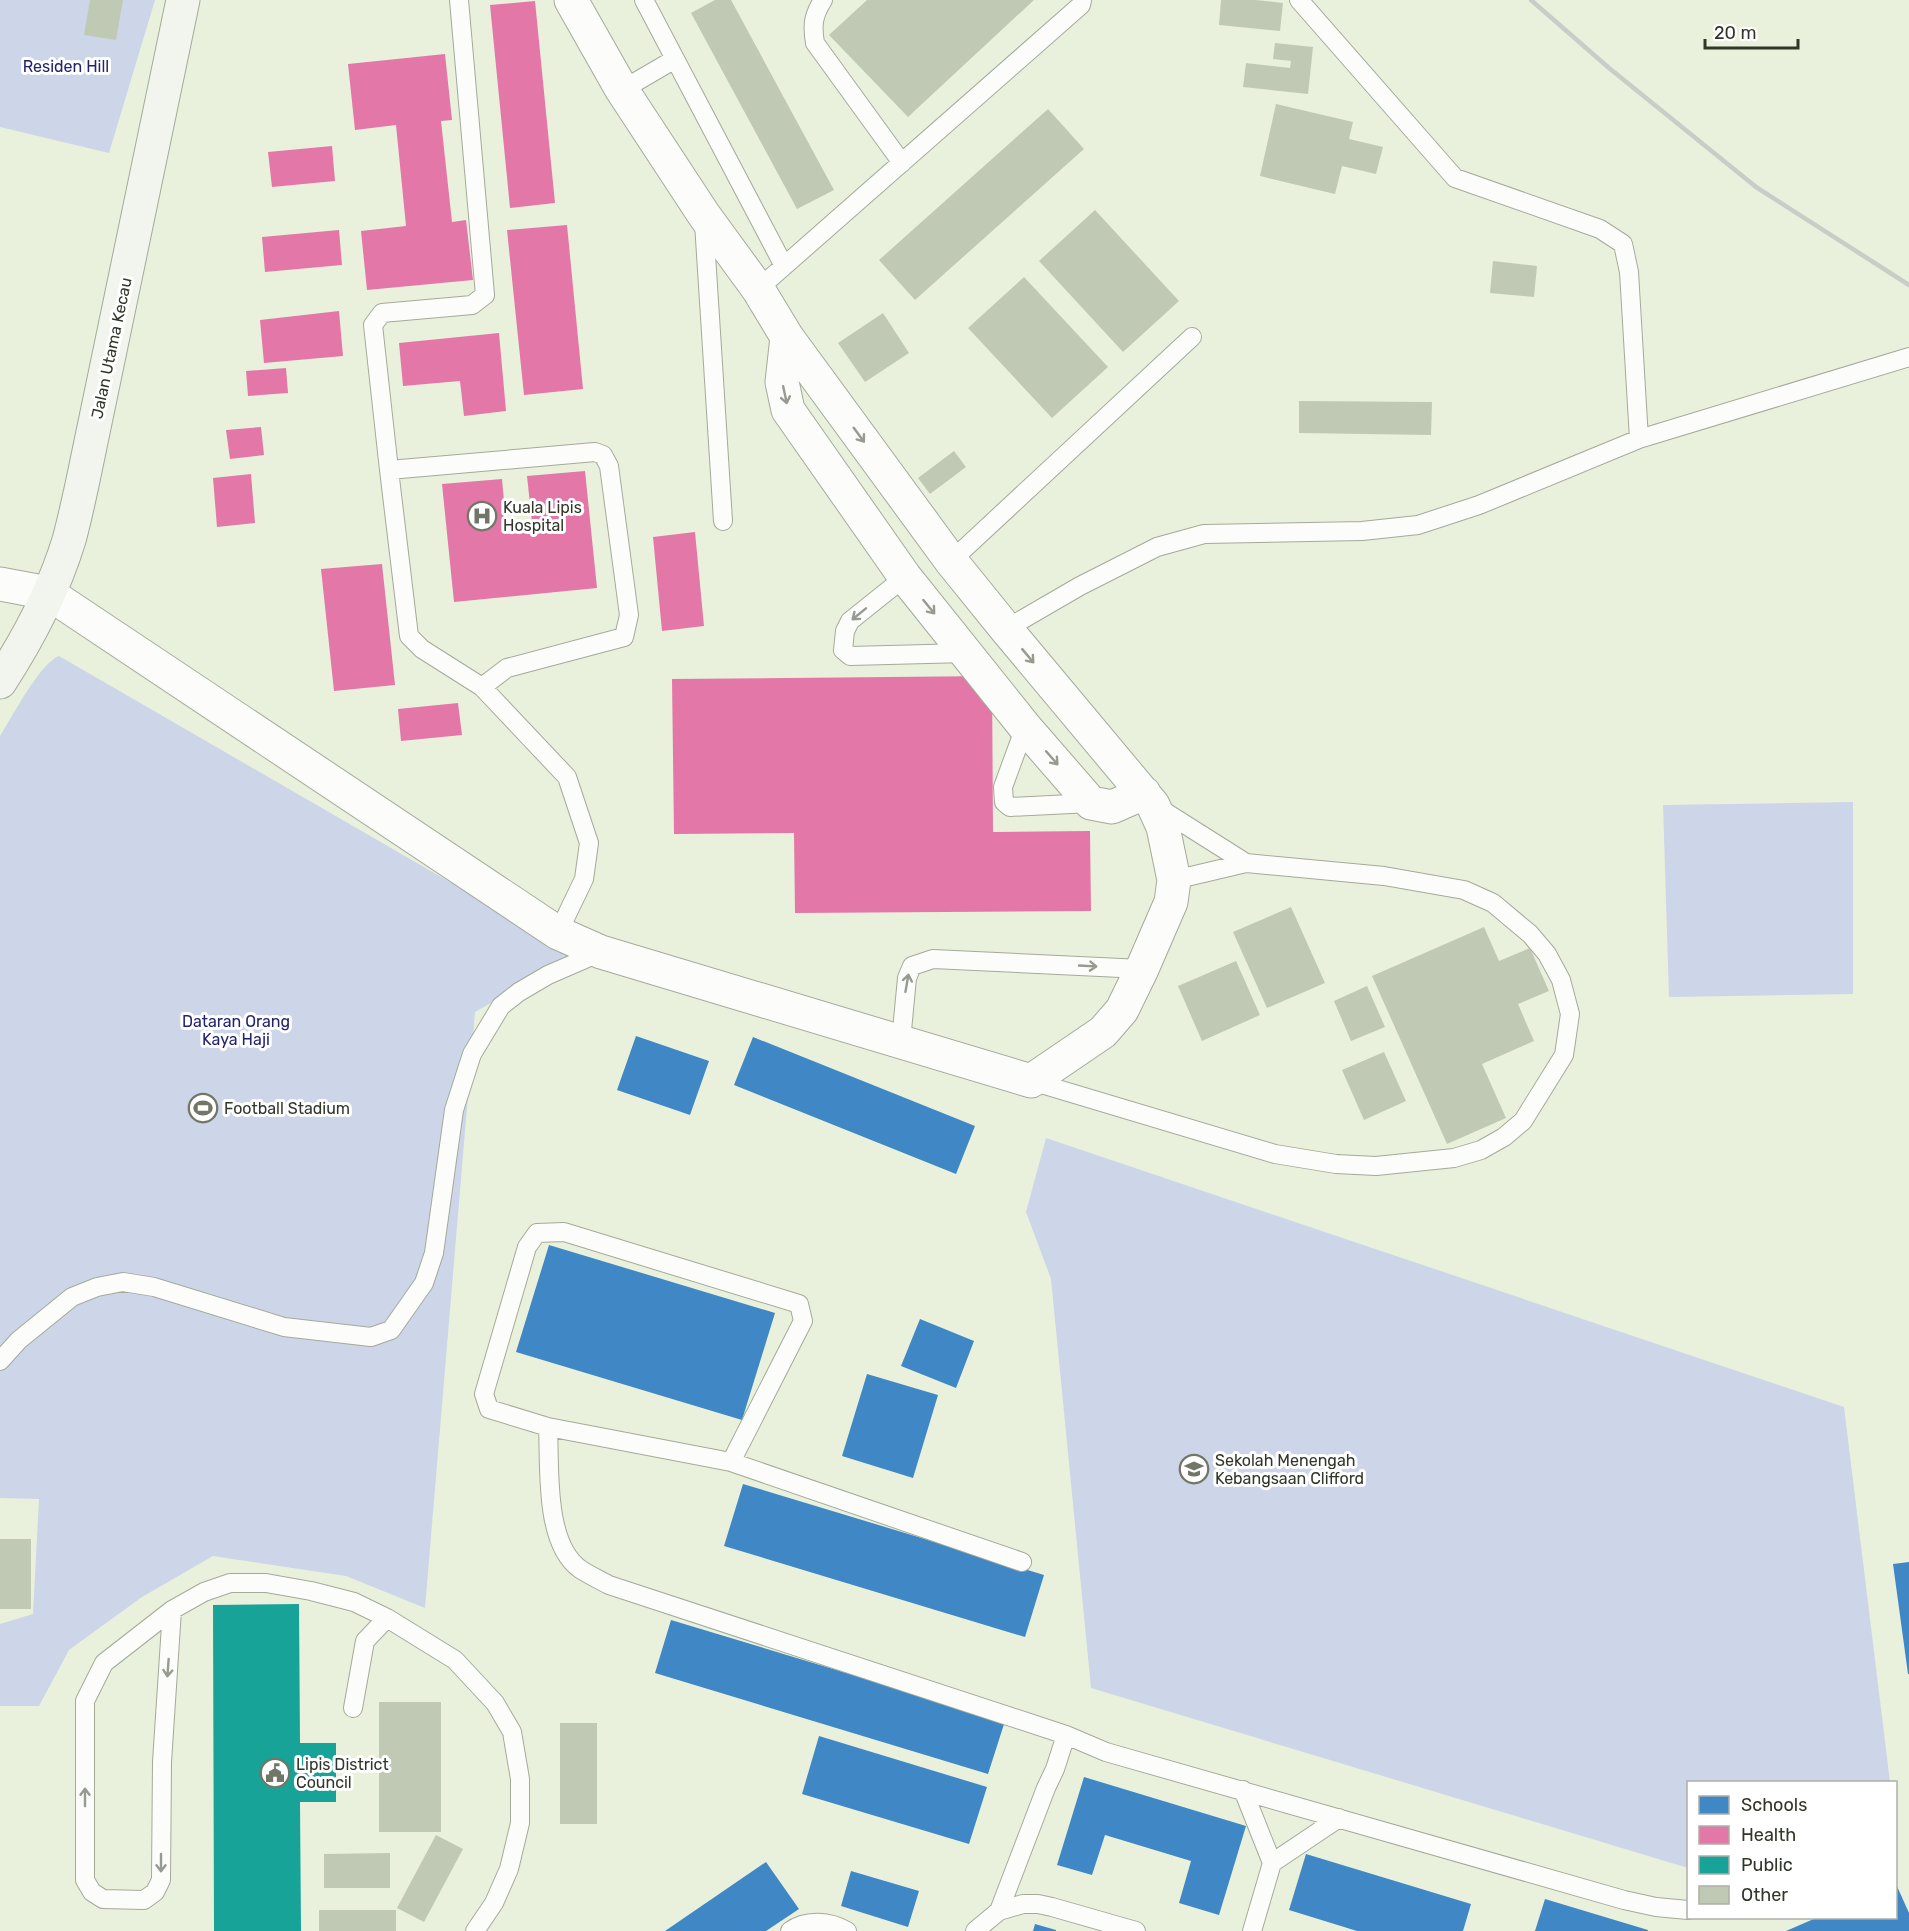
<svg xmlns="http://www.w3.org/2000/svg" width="1909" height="1931" font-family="Rubik,sans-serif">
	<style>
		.green { fill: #ccd6e8 }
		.schools { fill: #3f88c5 }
		.health { fill: #e377a8 }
		.public { fill: #17a398 }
		.building { fill: #c0c9b3 }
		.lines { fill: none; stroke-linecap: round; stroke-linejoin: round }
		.lane-casing { stroke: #a4aa9a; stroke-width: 20 }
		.street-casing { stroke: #a4aa9a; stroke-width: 35 }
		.secondary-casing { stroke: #a4aa9a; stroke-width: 35 }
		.lane { stroke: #fcfdfa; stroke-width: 18 }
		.street { stroke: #fcfdfa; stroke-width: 33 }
		.secondary { stroke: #f2f5ed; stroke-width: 33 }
		.rail { stroke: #caccc7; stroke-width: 4.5 }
		.oneway { stroke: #969a91 }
		.labels { text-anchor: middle; stroke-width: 6; stroke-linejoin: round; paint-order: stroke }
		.park-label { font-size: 16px; fill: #21236f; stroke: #fff }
		.street-label { font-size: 16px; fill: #313628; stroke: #fff }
		.poi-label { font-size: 16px; fill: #313628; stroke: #fff; text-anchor: start }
	</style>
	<rect width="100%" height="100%" fill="#e9f1dd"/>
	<path class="green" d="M0,0H155L109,153L0,127Z
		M59,656L576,955L475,1012L425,1608L346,1576L213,1556L142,1597L69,1650L39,1706H0V1624L33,1614L39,1499L0,1498V736C12,717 40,663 59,656Z
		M1853,802V994L1669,997L1663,805Z
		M1046,1138L1844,1407L1890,1782H1688V1868L1091,1688L1051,1279L1026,1212Z"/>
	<path class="schools" d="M636,1036L709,1061L690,1115L617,1090Z
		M753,1037L975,1126L956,1174L734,1085Z
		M549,1245L775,1313L742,1420L516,1352Z
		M920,1319L974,1341L956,1388L901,1366Z
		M867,1374L938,1395L913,1478L842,1456Z
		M743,1484L1044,1575L1025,1637L724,1546Z
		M1909,1562V1674H1908L1893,1564Z
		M671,1620L1005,1721L988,1774L655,1673Z
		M819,1736L987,1787L969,1844L802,1794Z
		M1084,1777L1246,1826L1219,1915L1179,1903L1191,1861L1105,1835L1092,1875L1057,1865Z
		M1306,1854L1471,1904L1463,1931H1357L1289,1910Z
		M766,1862L799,1909L766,1931H665Z
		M851,1871L919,1891L908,1927L841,1906Z
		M1896,1884L1909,1913V1931H1786L1816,1918H1896Z
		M1545,1899L1648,1930V1931H1535Z
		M1035,1924L1056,1930V1931H1033Z"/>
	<path class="health" d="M535,1L555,203L510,208L490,5Z
		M445,54L452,120L441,121L452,222L466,220L473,280L367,290L361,231L406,226L396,125L355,130L348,64Z
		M332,146L335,181L272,187L268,152Z
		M567,225L583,389L524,395L507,230Z
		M339,230L342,265L265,272L262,237Z
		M339,311L343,356L264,363L260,320Z
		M499,333L506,411L464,416L460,381L403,386L399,343Z
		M286,368L288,393L248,396L246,371Z
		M261,427L264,455L230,459L226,430Z
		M585,471L597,588L454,602L442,484L502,479L507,534L533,532L527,476Z
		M251,474L255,523L217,527L213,478Z
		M695,532L704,626L662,631L653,537Z
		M382,564L395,685L334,691L321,569Z
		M992,676L993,832L1090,831L1091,911L795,913L794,833L674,834L672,679Z
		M458,703L462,735L401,741L398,709Z"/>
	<path class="public" d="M299,1604L300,1743H336V1802H300L301,1931H214L213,1605Z"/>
	<path class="building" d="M90,0H123L116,40L84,35Z
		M715,0H731L834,190L797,209L691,13Z
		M867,0H1034L908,117L829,35Z
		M1221,0H1256L1283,3L1280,31L1219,25Z
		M1275,43L1313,47L1308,94L1243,87L1246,63L1290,68L1291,61L1273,59Z
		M1276,104L1353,122L1349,139L1383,147L1376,174L1342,166L1335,194L1260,176Z
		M1048,109L1084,149L915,300L879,260Z
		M1095,210L1179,301L1123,352L1039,261Z
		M1493,261L1537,266L1534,297L1490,293Z
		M1024,277L1108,367L1052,418L968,328Z
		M883,313L909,353L865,382L838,343Z
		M1299,401L1432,402L1431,435L1299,433Z
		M954,451L966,467L930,494L918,478Z
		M1291,907L1325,983L1267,1008L1233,932Z
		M1484,927L1499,961L1530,948L1549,991L1518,1004L1534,1041L1482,1064L1506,1118L1447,1144L1372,976Z
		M1236,961L1260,1015L1202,1041L1178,986Z
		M1367,986L1385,1027L1351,1041L1334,1001Z
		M1384,1052L1406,1101L1364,1120L1342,1070Z
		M0,1539H31V1609H0Z
		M379,1702H441V1832H379Z
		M560,1723H597V1824H560Z
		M436,1835L463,1849L424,1922L397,1908Z
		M390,1853V1888H324V1854Z
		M319,1910H396V1931H319Z"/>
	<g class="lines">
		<g class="lane-casing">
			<path id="lane" d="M459,0L485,295L472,305L382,313L373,325L389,470L595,452L603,455L609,466L629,615L624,637L507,668L482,687L567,777L589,843L584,879L558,933
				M644,0L784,266
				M823,0C813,16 812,25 815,43L902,163
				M1299,0L1455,178L1600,229L1623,244L1629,272L1639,439
				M622,90L675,59
				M704,223L723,521
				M758,289L1081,5L1082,0
				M389,470L409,636L422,649L482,687
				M951,561L1192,337
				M905,577L850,621L845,631L843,650L850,656L966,653
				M1006,629L1080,586L1157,547L1204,534L1362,531L1418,525L1479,505L1639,439L1909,357
				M1025,727L1003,787L1004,802L1010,807L1091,803
				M1159,808L1246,863
				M901,1041L907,978L912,966L933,959L1142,969
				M1031,1081L1275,1154L1336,1164L1376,1166L1454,1158L1481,1150L1504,1137L1523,1121L1564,1055L1570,1014L1561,980L1547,954L1530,934L1493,903L1464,890L1384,876L1246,863L1174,880
				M564,1232L799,1304L803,1321L731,1462L548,1427L489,1409L484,1394L527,1247L537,1233Z
				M0,1361L19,1340L72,1297L97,1287L123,1282L154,1287L284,1327L371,1337L391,1330L424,1283L434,1253L454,1110L472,1054L501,1006L519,992L548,975L601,952
				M548,1427C550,1467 544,1543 580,1569C589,1575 600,1580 609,1585L1066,1735
				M731,1462L1022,1562
				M172,1610L162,1762L161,1880L155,1892L144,1900L103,1899L92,1892L85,1880V1701L104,1663L172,1610L204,1592L230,1583H266L311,1591L354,1602L387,1618L455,1660L495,1703L512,1732L520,1779V1823L509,1869L494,1903L475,1931
				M353,1708L365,1641L387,1618
				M1243,1790L1272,1863L1252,1931
				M1272,1863L1339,1818
				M999,1911L1046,1788L1055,1769L1066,1735L1106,1752L1624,1900L1656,1907L1688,1910
				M790,1931C806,1919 830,1921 847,1931
				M975,1931L999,1911L1023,1904H1038L1052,1907L1136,1931"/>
		</g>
		<g class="street-casing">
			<path id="street" d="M787,337L782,382L788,410L905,577L1025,727L1091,803L1112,807L1144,793
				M0,584L48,593L558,933L601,952L1031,1081L1103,1032L1122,1010L1142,969L1171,902L1174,880L1163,827L1153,805L1006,629L951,561L787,337L758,289L704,215L622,90L571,0"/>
		</g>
		<g class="secondary-casing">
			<path id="secondary" d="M0,682C28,639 54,589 69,540C74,522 78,503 82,485L183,0"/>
		</g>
		<use href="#lane" class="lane"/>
		<use href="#street" class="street"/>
		<use href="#secondary" class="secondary"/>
		<path class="rail" d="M1531,0L1609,68L1756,187L1909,285"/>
	</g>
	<defs><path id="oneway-shaft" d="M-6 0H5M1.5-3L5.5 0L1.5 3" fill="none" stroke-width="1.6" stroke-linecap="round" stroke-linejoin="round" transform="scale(1.5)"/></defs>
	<g class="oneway">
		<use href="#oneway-shaft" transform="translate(785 395) rotate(78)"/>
		<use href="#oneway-shaft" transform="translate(859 435) rotate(54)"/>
		<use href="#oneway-shaft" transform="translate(929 607) rotate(51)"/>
		<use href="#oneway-shaft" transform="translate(859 614) rotate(141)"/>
		<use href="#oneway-shaft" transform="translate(1028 656) rotate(50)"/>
		<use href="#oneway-shaft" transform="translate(1052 758) rotate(49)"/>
		<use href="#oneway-shaft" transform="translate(1088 966) rotate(3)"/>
		<use href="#oneway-shaft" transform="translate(907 983) rotate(-80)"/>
		<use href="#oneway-shaft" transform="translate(168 1668) rotate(94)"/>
		<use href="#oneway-shaft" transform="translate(85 1797) rotate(-90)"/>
		<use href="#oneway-shaft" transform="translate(161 1863) rotate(90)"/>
	</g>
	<defs>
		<g id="hospital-ring" transform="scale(1.5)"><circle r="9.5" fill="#fff" stroke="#717767" stroke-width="1.5"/><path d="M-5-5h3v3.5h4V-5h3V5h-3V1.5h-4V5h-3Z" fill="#717767"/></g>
		<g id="stadium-ring" transform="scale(1.5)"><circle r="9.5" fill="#fff" stroke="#717767" stroke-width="1.5"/><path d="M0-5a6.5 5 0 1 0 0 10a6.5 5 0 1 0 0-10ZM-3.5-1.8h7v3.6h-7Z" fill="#717767"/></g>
		<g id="school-ring" transform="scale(1.5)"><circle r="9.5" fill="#fff" stroke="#717767" stroke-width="1.5"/><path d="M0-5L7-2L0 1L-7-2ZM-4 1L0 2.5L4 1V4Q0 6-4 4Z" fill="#717767"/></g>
		<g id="civic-ring" transform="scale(1.5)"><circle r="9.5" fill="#fff" stroke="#717767" stroke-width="1.5"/><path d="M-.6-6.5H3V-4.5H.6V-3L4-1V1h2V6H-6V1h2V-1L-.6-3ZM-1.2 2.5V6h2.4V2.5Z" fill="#717767"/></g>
	</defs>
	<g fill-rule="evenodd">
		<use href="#hospital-ring" x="482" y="516"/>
		<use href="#stadium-ring" x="203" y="1108"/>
		<use href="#school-ring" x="1194" y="1469"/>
		<use href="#civic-ring" x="275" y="1773"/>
	</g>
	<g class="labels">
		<g class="park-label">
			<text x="66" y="72">Residen Hill</text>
			<text x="236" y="1027">Dataran Orang<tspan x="236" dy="18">Kaya Haji</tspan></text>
		</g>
		<g class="street-label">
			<text transform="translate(111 348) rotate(-78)" y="6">Jalan Utama Kecau</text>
		</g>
		<g class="poi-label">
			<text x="503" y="513">Kuala Lipis<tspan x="503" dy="18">Hospital</tspan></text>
			<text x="224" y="1114">Football Stadium</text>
			<text x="1215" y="1466">Sekolah Menengah<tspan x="1215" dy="18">Kebangsaan Clifford</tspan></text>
			<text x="296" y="1770">Lipis District<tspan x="296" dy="18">Council</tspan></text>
		</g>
	</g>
	<rect x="1687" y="1781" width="210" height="138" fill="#ffffff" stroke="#adafa9" stroke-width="1.5"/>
	<rect x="1699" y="1796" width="30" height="18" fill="#3f88c5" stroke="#adafa9" stroke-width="1.5"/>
	<text x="1741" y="1811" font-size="18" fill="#313628">Schools</text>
	<rect x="1699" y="1826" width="30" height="18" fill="#e377a8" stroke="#adafa9" stroke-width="1.5"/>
	<text x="1741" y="1841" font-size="18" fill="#313628">Health</text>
	<rect x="1699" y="1856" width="30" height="18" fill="#17a398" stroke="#adafa9" stroke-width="1.5"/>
	<text x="1741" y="1871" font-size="18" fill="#313628">Public</text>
	<rect x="1699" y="1886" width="30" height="18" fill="#c0c9b3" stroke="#adafa9" stroke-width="1.5"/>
	<text x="1741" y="1901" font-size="18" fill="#313628">Other</text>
	<path d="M1705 39v9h93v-9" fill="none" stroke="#313628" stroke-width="3"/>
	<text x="1714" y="39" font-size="18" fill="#313628" stroke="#ffffff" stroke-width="4.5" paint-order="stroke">20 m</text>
</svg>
